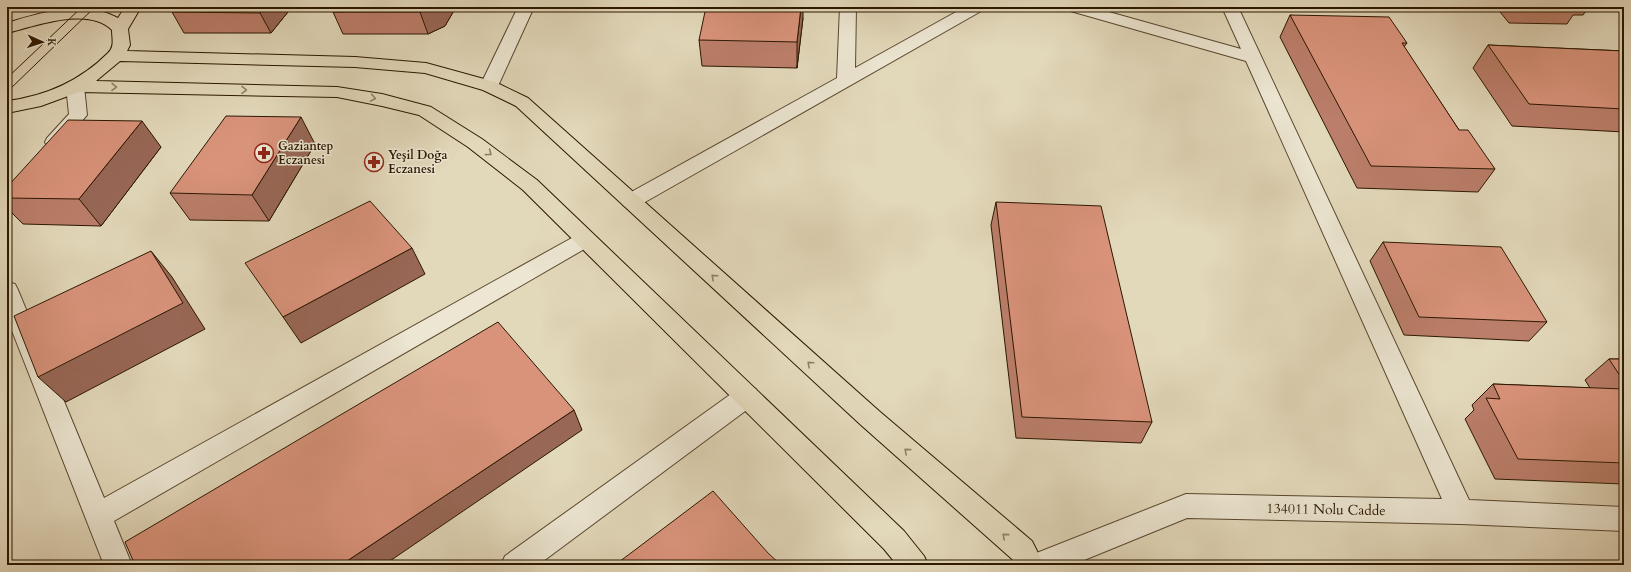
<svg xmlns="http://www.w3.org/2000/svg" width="1631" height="572" font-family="Cardo,serif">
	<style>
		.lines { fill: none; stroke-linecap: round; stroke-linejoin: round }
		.minor-casing { stroke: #59472e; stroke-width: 2 }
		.major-casing { stroke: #2b1700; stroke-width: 2 }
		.minor { fill: #ece6d2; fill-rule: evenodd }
		.major { fill: #e2d8ba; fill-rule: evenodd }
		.tram { stroke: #2b1700; stroke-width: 1 }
		.wall { fill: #bb7e6a; stroke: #2b1700 }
		.shaded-wall { fill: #986756; stroke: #2b1700 }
		.building { fill: #d9937b; stroke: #2b1700 }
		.oneway { stroke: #908166 }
		.labels { text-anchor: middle; stroke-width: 3; stroke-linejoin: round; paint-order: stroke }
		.poi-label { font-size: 12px; font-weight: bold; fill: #2b1700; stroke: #ece6d2; text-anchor: start }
		.near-street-label { font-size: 14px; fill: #2b1700; stroke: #ece6d2 }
	</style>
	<rect width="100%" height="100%" fill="#e2d8ba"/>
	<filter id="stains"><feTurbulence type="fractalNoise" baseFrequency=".005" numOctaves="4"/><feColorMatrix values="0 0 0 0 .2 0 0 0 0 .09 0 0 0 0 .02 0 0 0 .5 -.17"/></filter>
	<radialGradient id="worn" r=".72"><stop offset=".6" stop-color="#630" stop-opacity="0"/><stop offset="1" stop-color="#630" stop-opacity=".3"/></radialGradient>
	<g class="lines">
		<g class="minor-casing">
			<path id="minor" d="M518,7H534L498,86L495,90L489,91L483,90L480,86Z
				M840,7H856L855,68L965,7H985L983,10L638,206L631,208L624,206L621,201L624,196L837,78Z
				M1065,7H1091L1241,49L1222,7H1238L1469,500L1624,507V531L1461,524L1187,518L1072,565H1025L1029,556L1186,494L1442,499L1246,61L1067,10Z
				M75,81L81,82L84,86L87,115L61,146L54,148L47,146L45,142L47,138L69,114L66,86L69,82Z
				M586,231L593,234L597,239L593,244L114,521L132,565H104L7,318V282L15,284L18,290L104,498L579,234Z
				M747,386L756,389L759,396L756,403L538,565H501L505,556L738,389Z"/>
		</g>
		<g class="major-casing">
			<path id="major" d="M125,7H141L128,29L130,45L127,51L355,57L426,63L495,82L528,98L879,411L1032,541L1044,565H1015L1012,559L861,425L516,106L483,90L425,73L355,67L120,61L96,81L337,87L382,94L431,107L482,139L537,180L904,531L924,556L928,565H897L884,549L523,190L468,147L419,115L382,106L337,97L79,92L41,106L7,113V101C46,96 80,81 108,53C115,46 112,39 112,30C87,6 36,26 7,33V23C41,12 85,0 118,18Z"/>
		</g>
		<use href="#minor" class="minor"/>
		<use href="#major" class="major"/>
		<path class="tram" d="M7,78L82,7
			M7,92L95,7"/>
	</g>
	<path class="wall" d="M177,7H292L271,33H184L172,12Z
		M456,7L445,26L428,34H343L333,12Z
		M1496,7H1589L1583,15H1573L1567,24L1509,23Z
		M1290,15L1407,43L1404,47L1459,130L1495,169L1478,192L1357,188L1280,37Z
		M803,18L797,68L702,66L699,40Z
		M1488,45L1624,51V132L1512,126L1473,68Z
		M315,144L269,221L190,220L170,193Z
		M161,147L101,226L23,224L7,208V187Z
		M1624,189V198L1620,193Z
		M996,202L1152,422L1141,443L1016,438L991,225Z
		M1383,242L1547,322L1529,341L1404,335L1370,261Z
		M1609,359H1624V484L1495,479L1465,419L1474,410L1472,405L1493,384L1590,388L1585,380Z"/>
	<path class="shaded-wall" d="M265,7H292L271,33L260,13Z
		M431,7H456L445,26L428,34L420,12Z
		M801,7H803V18L797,68V42Z
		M301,117L315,144L269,221L252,195Z
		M142,121L161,147L101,226L79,199Z
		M412,248L425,274L301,343L283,317Z
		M151,251L172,277L205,329L66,402L38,377Z
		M574,410L582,430L384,565H341Z"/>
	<path class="building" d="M177,7H265L260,13L172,12Z
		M336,7H431L420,12H333Z
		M706,7H801L797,42L699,40Z
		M1290,15L1389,17L1407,43H1402L1459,130H1468L1495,169L1371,166Z
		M1488,45L1624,51V109L1529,104Z
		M226,116L301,117L252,195L170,193Z
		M68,120L142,121L79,199L7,198V187Z
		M370,201L412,248L283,317L245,263Z
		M996,202L1101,206L1152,422L1022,417Z
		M1383,242L1501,247L1547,322L1419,317Z
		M151,251L183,303L38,377L14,316Z
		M498,322L574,410L341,565H135L125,542Z
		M1609,359H1624V382Z
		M1493,384L1624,389V463L1518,459L1486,398L1500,399Z
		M713,491L768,553L781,565H615Z"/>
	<defs><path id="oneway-chevron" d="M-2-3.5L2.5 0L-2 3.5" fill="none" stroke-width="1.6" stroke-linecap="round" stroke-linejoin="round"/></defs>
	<g class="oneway">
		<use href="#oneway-chevron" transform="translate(114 87) rotate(1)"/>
		<use href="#oneway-chevron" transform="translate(244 90) rotate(1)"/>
		<use href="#oneway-chevron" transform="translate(373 98) rotate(10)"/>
		<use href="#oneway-chevron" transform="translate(489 153) rotate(37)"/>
		<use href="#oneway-chevron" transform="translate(714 277) rotate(-138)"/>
		<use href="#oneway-chevron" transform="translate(810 364) rotate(-138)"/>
		<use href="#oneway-chevron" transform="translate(907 451) rotate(-139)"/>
		<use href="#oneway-chevron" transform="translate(1005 536) rotate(-139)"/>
	</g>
	<defs>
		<g id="pharmacy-ring" transform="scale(1)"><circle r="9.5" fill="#ece6d2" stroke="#8f2418" stroke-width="1.5"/><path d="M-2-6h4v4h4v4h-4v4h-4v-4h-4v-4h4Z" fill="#8f2418"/></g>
	</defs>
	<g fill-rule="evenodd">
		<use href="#pharmacy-ring" x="264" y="153"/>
		<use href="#pharmacy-ring" x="374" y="162"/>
	</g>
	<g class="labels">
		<g class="poi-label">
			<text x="278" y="150">Gaziantep<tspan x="278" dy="14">Eczanesi</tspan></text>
			<text x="388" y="159">Yeşil Doğa<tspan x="388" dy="14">Eczanesi</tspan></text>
		</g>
		<g class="near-street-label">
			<text transform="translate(1326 509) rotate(1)" y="5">134011 Nolu Cadde</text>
		</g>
	</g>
	<rect width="1631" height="572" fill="none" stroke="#e2d8ba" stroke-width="24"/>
	<rect x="8" y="8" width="1615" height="556" fill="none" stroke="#2b1700" stroke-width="2"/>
	<rect x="12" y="12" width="1607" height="548" fill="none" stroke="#2b1700"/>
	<g transform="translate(42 42) rotate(93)" stroke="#ece6d2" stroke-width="3" paint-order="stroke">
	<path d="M0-3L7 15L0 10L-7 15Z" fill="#2b1700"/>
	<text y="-6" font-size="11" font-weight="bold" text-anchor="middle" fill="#2b1700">K</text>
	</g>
	<rect width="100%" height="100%" filter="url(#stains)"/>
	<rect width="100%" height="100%" fill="url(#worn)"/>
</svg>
